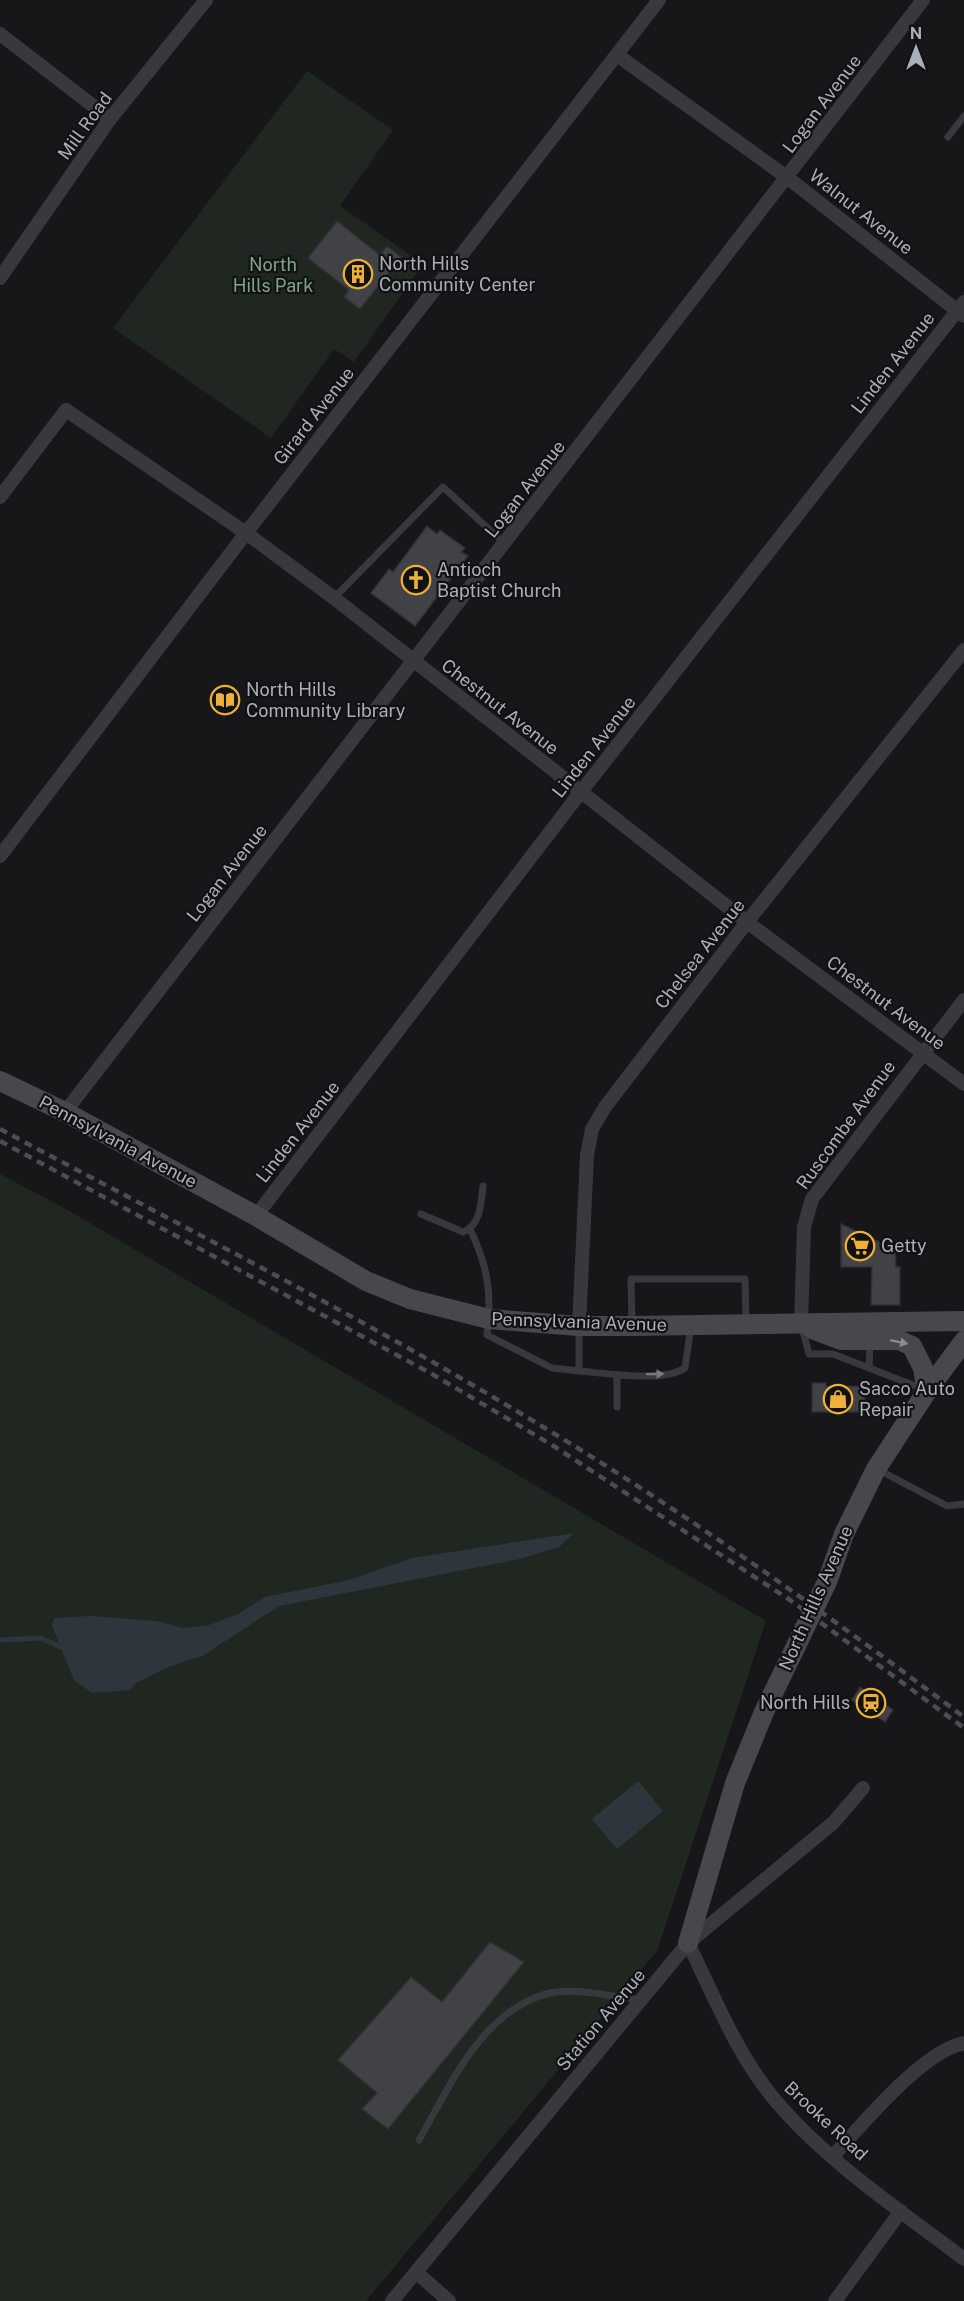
<svg xmlns="http://www.w3.org/2000/svg" width="964" height="2301" font-family="'Public Sans',sans-serif">
	<style>
		.green { fill: #1f2720 }
		.water { fill: #2d363d }
		.lines { fill: none; stroke-linecap: round; stroke-linejoin: round }
		.stream { stroke: #2d363d; stroke-width: 5 }
		.building { fill: #414246; stroke: #313135; stroke-width: 1.5 }
		.lane { stroke: #38393e; stroke-width: 7 }
		.street { stroke: #38393e; stroke-width: 14 }
		.secondary { stroke: #46484e; stroke-width: 20 }
		.rail { stroke: #4b4d53; stroke-width: 4.5; stroke-dasharray: 8 6; stroke-linecap: butt }
		.oneway { fill: #878b94 }
		.oneway2 { fill: #777a82 }
		.labels { text-anchor: middle; stroke-width: 4.5; stroke-linejoin: round; paint-order: stroke }
		.street-label { font-size: 18px; fill: #aaafb9; stroke: #121214 }
		.poi-label { font-size: 18px; fill: #aaafb9; stroke: #121214; text-anchor: start }
		.park-label { font-size: 18px; fill: #81a483; stroke: #121214 }
	</style>
	<rect width="100%" height="100%" fill="#171719"/>
	<path class="green" d="M307,71L393,130L340,206L423,264L354,362L334,349L271,438L113,328Z
		M0,1174L66,1209L766,1621L657,1951L366,2301H0Z"/>
	<path class="water" d="M574,1533L559,1547L520,1559L279,1606L204,1655L166,1668L136,1683L130,1690L92,1693L74,1680L52,1626L54,1618L90,1616L156,1621L183,1628L209,1625L238,1614L265,1597L349,1580L412,1558Z
		M638,1781L663,1811L617,1849L592,1819Z"/>
	<g class="lines">
		<path class="stream" d="M0,1640L41,1638L63,1648"/>
	</g>
	<path class="building" d="M337,221L380,255L387,246L401,257L360,309L344,297L349,290L308,258Z
		M427,526L437,534L440,530L465,548L461,552L468,556L415,626L371,593L389,569L393,572Z
		M841,1224L879,1242L880,1249L895,1250L896,1267H900V1305H871L872,1267H841Z
		M812,1383H826V1387L865,1386V1412H812Z
		M860,1687L893,1710L885,1722L852,1700Z
		M490,1942L524,1962L388,2129L362,2109L377,2093L338,2060L411,1977L442,2002Z"/>
	<g class="lines">
		<path class="lane" d="M948,137L964,116
			M334,598L443,487L505,544
			M421,1214L463,1232C481,1225 481,1203 483,1186
			M470,1229C488,1267 492,1293 487,1335L552,1368L579,1371
			M632,1324L631,1279H745L746,1322
			M802,1327L809,1354H833L923,1389
			M579,1329V1371C605,1373 663,1383 685,1368L691,1326
			M869,1368L870,1343
			M617,1375V1407
			M877,1469L947,1506L964,1504
			M419,2140C451,2085 481,2011 549,1993C577,1987 613,1997 641,2000"/>
		<path class="street" d="M0,34L110,119
			M617,55L788,178L964,316
			M0,278L110,119L206,0
			M0,497L66,410L246,533L334,598L747,922L964,1084
			M0,856L246,533L659,0
			M65,1112L923,0
			M256,1216L580,793L964,302
			M801,1325L804,1227L812,1199L964,1000
			M579,1326L587,1155L592,1129L605,1107L747,922L964,650
			M688,1943C714,1996 737,2055 775,2100C826,2161 901,2211 964,2259
			M833,2156C863,2124 921,2052 964,2043
			M416,2272L449,2301
			M392,2301L688,1943L833,1823L863,1788
			M835,2301L901,2211"/>
		<path class="secondary" d="M0,1081L65,1112L256,1216L366,1281L410,1299L489,1319L579,1326H632L964,1321
			M812,1329L841,1340H899L912,1346L923,1368L927,1391
			M688,1943L735,1783L764,1712L827,1582L844,1534L876,1469L927,1391L964,1341"/>
		<path class="rail" d="M0,1129C187,1229 377,1325 558,1436C699,1522 832,1618 964,1717
			M0,1141L432,1374L552,1445L790,1600L964,1728"/>
	</g>
	<defs><path id="oneway-solid" d="M-6-.8H1V-3.2L6.5 0L1 3.2V.8H-6Z" transform="scale(1.5)"/></defs>
	<use class="oneway" href="#oneway-solid" transform="translate(899 1342) rotate(12)"/>
	<use class="oneway2" href="#oneway-solid" transform="translate(655 1374) rotate(-1)"/>
	<defs>
		<g id="building-ring" transform="scale(1.5)"><circle r="9.5" fill="#121214" stroke="#efb03a" stroke-width="1.5"/><path d="M-4-6H4V6H1V3H-1V6H-4ZM-2.5-4.3h1.7v1.8h-1.7ZM.8-4.3h1.7v1.8H.8ZM-2.5-1h1.7V.8h-1.7ZM.8-1h1.7V.8H.8Z" fill="#efb03a"/></g>
		<g id="church-ring" transform="scale(1.5)"><circle r="9.5" fill="#121214" stroke="#efb03a" stroke-width="1.5"/><path d="M-1.2-6h2.4v3.5h3.3v2.4h-3.3V6h-2.4V-.1h-3.3v-2.4h3.3Z" fill="#efb03a"/></g>
		<g id="library-ring" transform="scale(1.5)"><circle r="9.5" fill="#121214" stroke="#efb03a" stroke-width="1.5"/><path d="M-6-4Q-3-5.5-.7-3.5V5Q-3 3-6 4ZM6-4Q3-5.5 .7-3.5V5Q3 3 6 4Z" fill="#efb03a"/></g>
		<g id="supermarket-ring" transform="scale(1.5)"><circle r="9.5" fill="#121214" stroke="#efb03a" stroke-width="1.5"/><path d="M-6-5.5h2.5l.6 2H6L4.5 2H-2.5L-4.4-4H-6ZM-1.5 3.2a1.3 1.3 0 1 0 .1 0ZM3 3.2a1.3 1.3 0 1 0 .1 0Z" fill="#efb03a"/></g>
		<g id="shop-ring" transform="scale(1.5)"><circle r="9.5" fill="#121214" stroke="#efb03a" stroke-width="1.5"/><path d="M-5-2.5h2.3a2.7 3.5 0 0 1 5.4 0H5L5.5 6h-11ZM-1.5-2.5h3a1.5 2.3 0 0 0-3 0Z" fill="#efb03a"/></g>
		<g id="station-ring" transform="scale(1.5)"><circle r="9.5" fill="#121214" stroke="#efb03a" stroke-width="1.5"/><path d="M-3-6H3Q5-6 5-4V2Q5 4 3 4L4.5 6H3L1.5 4h-3L-3 6H-4.5L-3 4Q-5 4-5 2V-4Q-5-6-3-6ZM-3.5-4v3h7v-3ZM-3.5 1v1.5H-2V1ZM2 1v1.5H3.5V1Z" fill="#efb03a"/></g>
	</defs>
	<g fill-rule="evenodd">
		<use href="#building-ring" x="358" y="274"/>
		<use href="#church-ring" x="416" y="580"/>
		<use href="#library-ring" x="225" y="700"/>
		<use href="#supermarket-ring" x="860" y="1246"/>
		<use href="#shop-ring" x="838" y="1399"/>
		<use href="#station-ring" x="871" y="1703"/>
	</g>
	<g class="labels">
		<g class="street-label">
			<text transform="translate(822 104) rotate(-53)" y="6">Logan Avenue</text>
			<text transform="translate(85 126) rotate(-54)" y="6">Mill Road</text>
			<text transform="translate(861 212) rotate(38)" y="6">Walnut Avenue</text>
			<text transform="translate(893 363) rotate(-52)" y="6">Linden Avenue</text>
			<text transform="translate(314 416) rotate(-52)" y="6">Girard Avenue</text>
			<text transform="translate(525 489) rotate(-52)" y="6">Logan Avenue</text>
			<text transform="translate(500 707) rotate(38)" y="6">Chestnut Avenue</text>
			<text transform="translate(594 747) rotate(-52)" y="6">Linden Avenue</text>
			<text transform="translate(227 873) rotate(-52)" y="6">Logan Avenue</text>
			<text transform="translate(700 954) rotate(-52)" y="6">Chelsea Avenue</text>
			<text transform="translate(886 1003) rotate(37)" y="6">Chestnut Avenue</text>
			<text transform="translate(846 1125) rotate(-54)" y="6">Ruscombe Avenue</text>
			<text transform="translate(298 1132) rotate(-52)" y="6">Linden Avenue</text>
			<text transform="translate(118 1142) rotate(28)" y="6">Pennsylvania Avenue</text>
			<text transform="translate(579 1322) rotate(2)" y="6">Pennsylvania Avenue</text>
			<text transform="translate(816 1598) rotate(-66)" y="6">North Hills Avenue</text>
			<text transform="translate(601 2020) rotate(-50)" y="6">Station Avenue</text>
			<text transform="translate(826 2121) rotate(43)" y="6">Brooke Road</text>
		</g>
		<g class="poi-label">
			<text x="379" y="270">North Hills<tspan x="379" dy="21">Community Center</tspan></text>
			<text x="437" y="576">Antioch<tspan x="437" dy="21">Baptist Church</tspan></text>
			<text x="246" y="696">North Hills<tspan x="246" dy="21">Community Library</tspan></text>
			<text x="881" y="1252">Getty</text>
			<text x="859" y="1395">Sacco Auto<tspan x="859" dy="21">Repair</tspan></text>
			<text x="850" y="1709" text-anchor="end">North Hills</text>
		</g>
		<g class="park-label">
			<text x="273" y="271">North<tspan x="273" dy="21">Hills Park</tspan></text>
		</g>
	</g>
	<g transform="translate(916 48)" stroke="#121214" stroke-width="4.5" paint-order="stroke">
	<path d="M0-4.5L10 22L0 15L-10 22Z" fill="#aaafb9"/>
	<text y="-9" font-size="16" font-weight="bold" text-anchor="middle" fill="#aaafb9">N</text>
	</g>
</svg>
